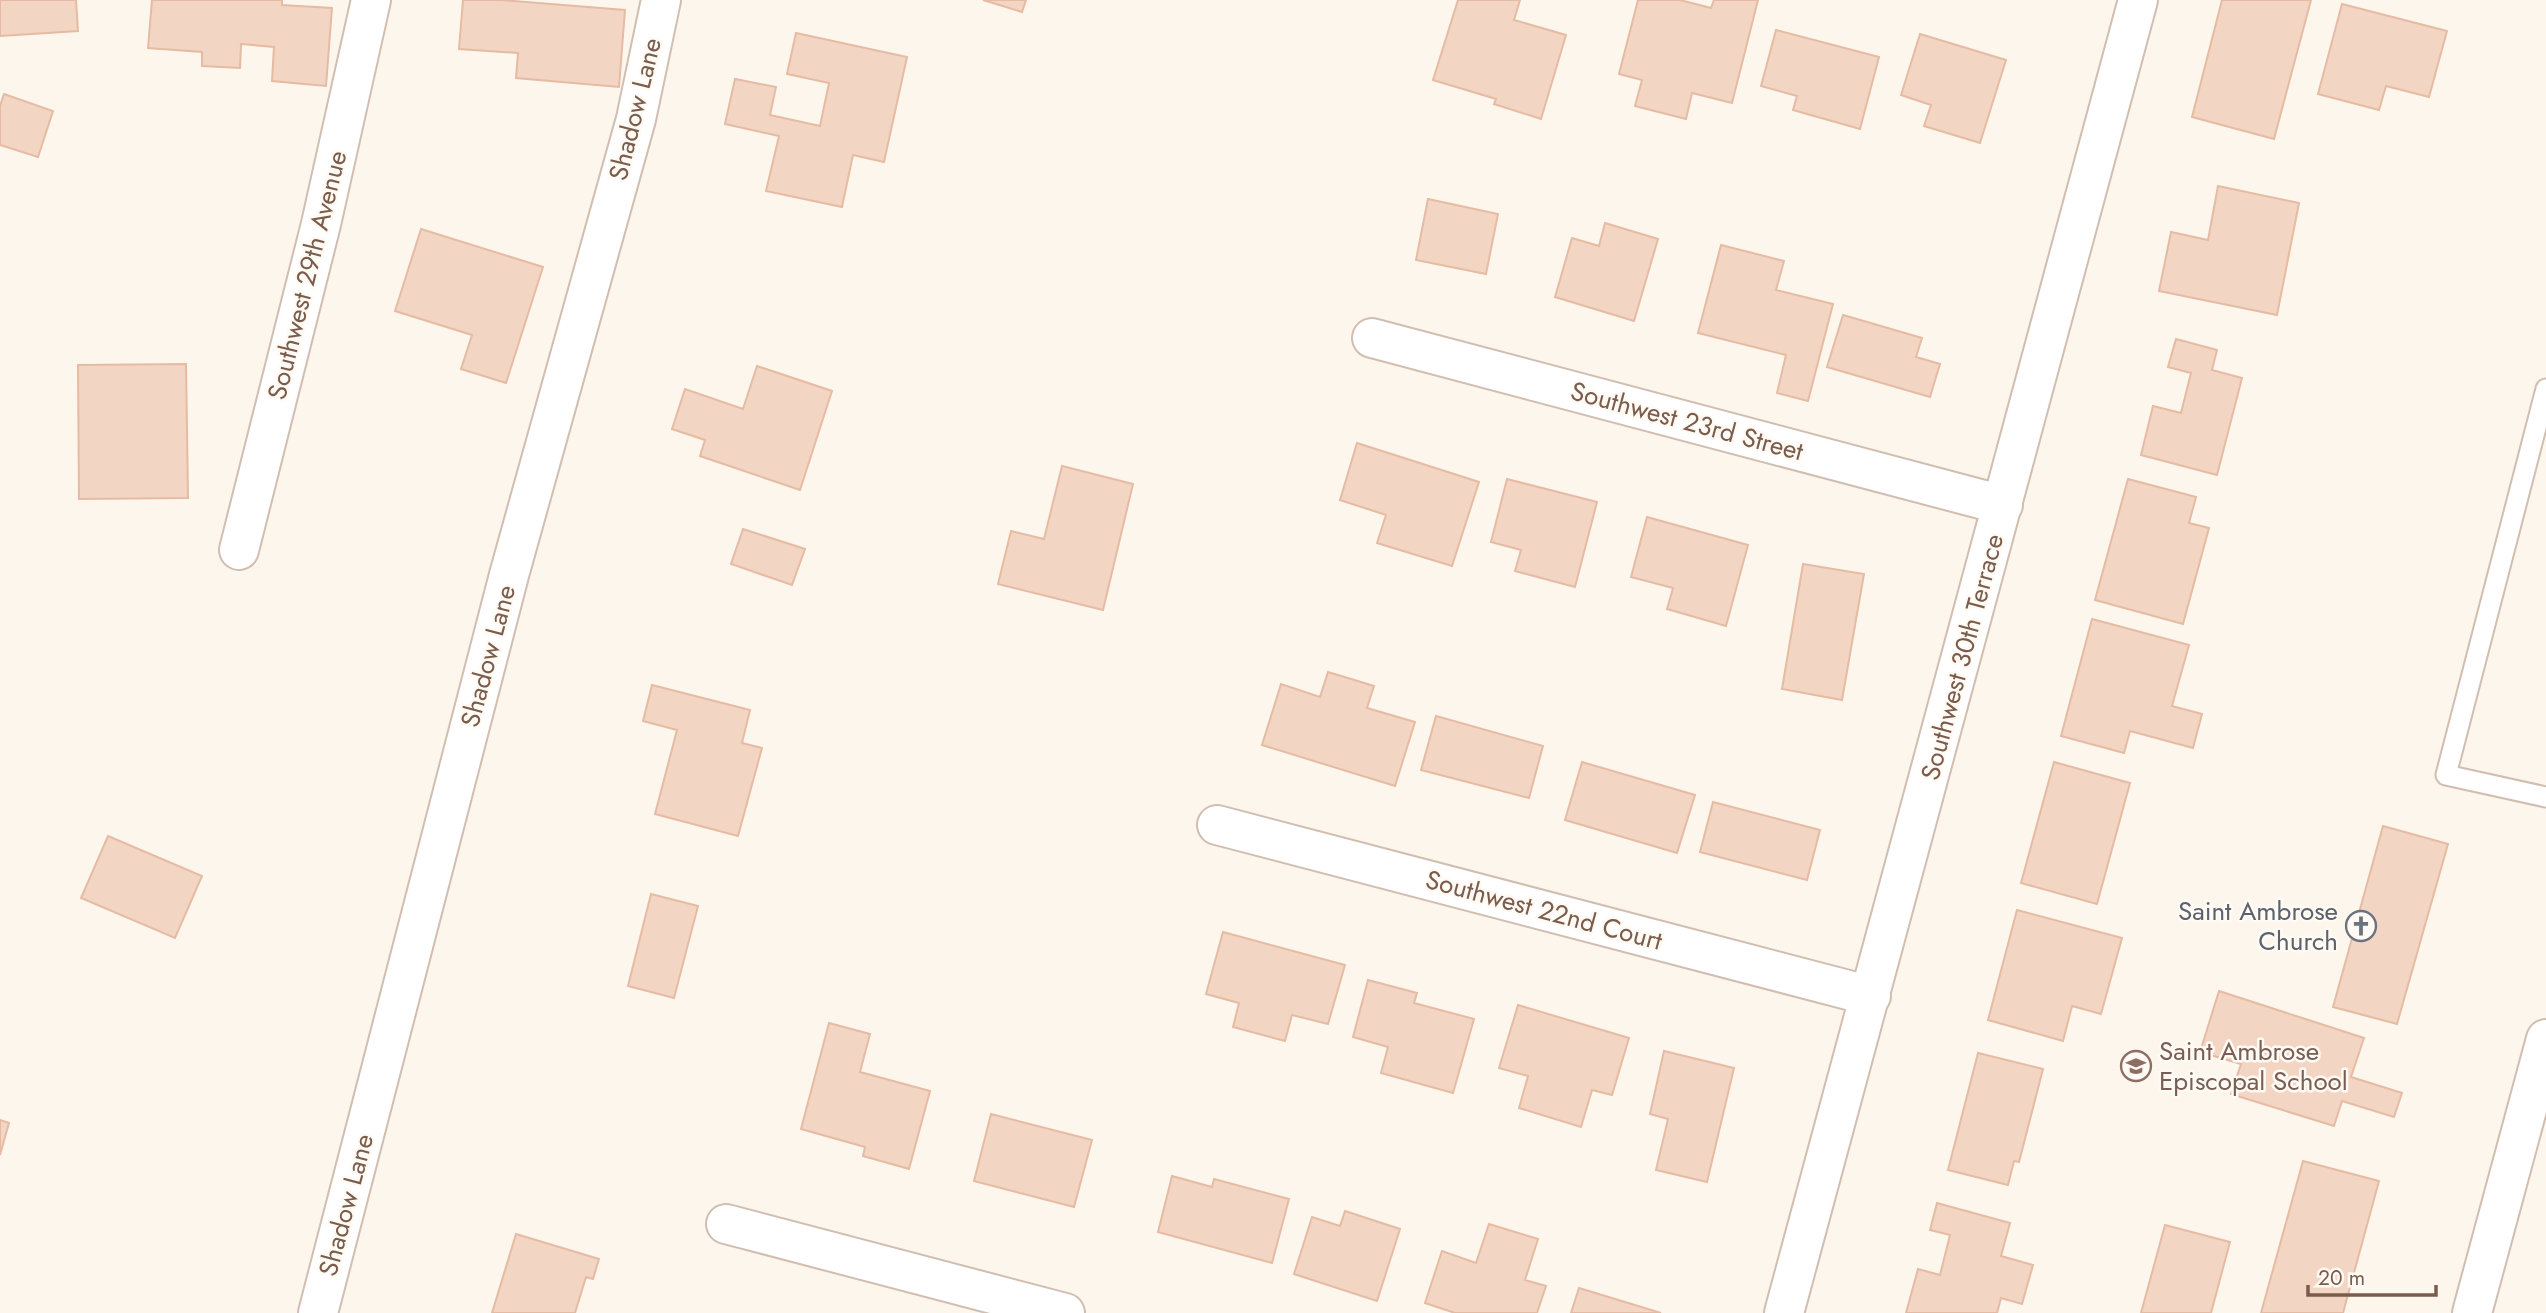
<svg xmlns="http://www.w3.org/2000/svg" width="2546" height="1313" font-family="Jost,sans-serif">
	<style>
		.building { fill: #f3d5c3; stroke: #e6bba3; stroke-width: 2 }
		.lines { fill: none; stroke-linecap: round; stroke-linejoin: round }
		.service-casing { stroke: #d1beb0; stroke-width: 23 }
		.minor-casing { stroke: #d1beb0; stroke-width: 42 }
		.tertiary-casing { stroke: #d1beb0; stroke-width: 42 }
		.service { stroke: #fff; stroke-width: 19 }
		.minor { stroke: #fff; stroke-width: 38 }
		.tertiary { stroke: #fff; stroke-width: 38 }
		.labels { text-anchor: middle; stroke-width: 5; stroke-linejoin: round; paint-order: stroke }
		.street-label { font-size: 26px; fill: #7a5c4d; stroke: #fffaf3 }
		.worship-label { font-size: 26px; fill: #5b616d; stroke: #fffaf3; text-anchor: end }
		.education-label { font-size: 26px; fill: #785e54; stroke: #fffaf3; text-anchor: start }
	</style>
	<rect width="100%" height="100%" fill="#fdf6ec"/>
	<path class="building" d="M0,0H76L78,31L0,36Z
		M152,0H282V5L332,8L326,86L272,81L274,47L241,44L240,68L202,66V52L148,48Z
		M463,0H501L625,10L619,87L516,78L518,53L459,49Z
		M983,0H1026L1022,12Z
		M1458,0H1520L1514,20L1566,35L1541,119L1494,104L1496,99L1433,80Z
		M1638,0H1680L1711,8L1714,0H1758L1732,103L1692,93L1686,119L1635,106L1642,80L1619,74Z
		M2222,0H2311L2274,139L2192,117Z
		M2342,4L2447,31L2429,97L2386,86L2379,110L2318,94Z
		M1776,30L1879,57L1860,129L1793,110L1797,96L1761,86Z
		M796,33L907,57L884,162L853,155L842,207L766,191L779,136L725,124L735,79L776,87L770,115L820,126L829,83L787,74Z
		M1920,34L2006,60L1980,143L1924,126L1931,105L1901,95Z
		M4,94L53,111L38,157L0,145V106Z
		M2218,186L2299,203L2277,315L2159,291L2171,232L2208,240Z
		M1428,199L1498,214L1486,274L1416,260Z
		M1605,223L1658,239L1634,321L1555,297L1572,238L1599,246Z
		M421,229L543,267L506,383L461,369L472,335L395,311Z
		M1721,245L1784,261L1776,290L1833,304L1808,401L1777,393L1786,355L1698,333Z
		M1843,315L1922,338L1916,357L1940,364L1930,397L1827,367Z
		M2176,339L2217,350L2212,370L2242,378L2217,475L2141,455L2153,406L2181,413L2191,373L2168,367Z
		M186,364L188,498L79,499L78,365Z
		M757,366L832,391L800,490L700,456L705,440L672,429L685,389L743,409Z
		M1357,443L1479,482L1452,566L1377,543L1386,515L1340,500Z
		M1062,466L1133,484L1103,610L998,584L1011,531L1044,539Z
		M1507,479L1597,502L1575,587L1515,571L1521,550L1491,542Z
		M2128,479L2196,497L2189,523L2209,528L2183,624L2095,600Z
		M1647,517L1748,545L1726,626L1667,609L1673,588L1631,577Z
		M743,529L805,549L792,585L731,564Z
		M1803,564L1864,574L1842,700L1782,689Z
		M2092,619L2189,645L2172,706L2202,714L2193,748L2130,731L2124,753L2061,736Z
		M1328,672L1374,686L1367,708L1415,722L1395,786L1262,745L1281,684L1320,697Z
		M652,685L750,710L742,743L762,748L738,836L655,814L677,730L643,721Z
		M1436,716L1543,746L1529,798L1421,770Z
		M1582,762L1695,795L1677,853L1565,820Z
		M2054,762L2130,783L2097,904L2021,883Z
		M1713,802L1820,830L1807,880L1700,852Z
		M2383,826L2448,844L2397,1024L2333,1007Z
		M108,836L202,876L175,938L81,898Z
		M651,894L698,906L674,998L628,986Z
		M2017,910L2122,938L2101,1014L2072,1006L2063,1041L1988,1020Z
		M1223,932L1345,965L1328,1024L1292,1015L1285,1041L1233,1027L1239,1003L1206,994Z
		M1368,980L1417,993L1414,1003L1474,1019L1453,1093L1381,1073L1388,1047L1353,1037Z
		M2219,991L2364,1038L2351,1077L2402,1093L2394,1117L2342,1101L2334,1126L2231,1094L2241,1064L2200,1052Z
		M1518,1005L1629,1038L1612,1095L1592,1090L1581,1127L1519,1108L1528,1076L1499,1068Z
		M829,1023L870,1034L860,1072L930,1091L909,1169L863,1156L865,1147L801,1129Z
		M1664,1051L1734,1068L1707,1182L1656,1170L1668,1119L1650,1114Z
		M1978,1053L2043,1069L2019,1162L2014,1161L2008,1185L1948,1170Z
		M991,1114L1092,1140L1074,1207L974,1181Z
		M0,1120L9,1123L0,1155Z
		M2303,1161L2379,1181L2343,1313H2261Z
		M1172,1176L1212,1187L1214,1179L1289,1199L1272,1263L1158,1232Z
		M1937,1203L2010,1223L2001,1256L2033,1265L2022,1304L2001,1298L1997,1313H1906L1918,1269L1940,1275L1950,1235L1930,1230Z
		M1345,1211L1400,1229L1377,1301L1294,1274L1312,1217L1340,1226Z
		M1489,1224L1538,1239L1525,1280L1546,1286L1537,1313H1455L1425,1303L1442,1251L1476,1263Z
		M2165,1225L2230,1242L2211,1313H2141Z
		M516,1234L599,1259L593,1279L586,1277L575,1313H492Z
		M1579,1288L1661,1313H1571Z"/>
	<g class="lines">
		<g class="service-casing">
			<path id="service" d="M2546,389L2446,775L2546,797"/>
		</g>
		<g class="minor-casing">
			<path id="minor" d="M1372,338L2003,505
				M239,550L321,224L371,0
				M1217,825L1871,996
				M726,1224L1065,1313
				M318,1313L509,575L636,119L661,0
				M1784,1313L2138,0"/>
		</g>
		<g class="tertiary-casing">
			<path id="tertiary" d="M2472,1313L2546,1039"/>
		</g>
		<use href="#service" class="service"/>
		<use href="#minor" class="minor"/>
		<use href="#tertiary" class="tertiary"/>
	</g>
	<defs>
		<g id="church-ring" transform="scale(1.575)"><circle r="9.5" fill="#fffaf3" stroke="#6b7280" stroke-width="1.5"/><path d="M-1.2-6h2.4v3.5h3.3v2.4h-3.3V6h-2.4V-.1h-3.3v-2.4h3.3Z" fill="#6b7280"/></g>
		<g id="school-ring" transform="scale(1.575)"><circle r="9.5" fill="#fffaf3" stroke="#8d6e63" stroke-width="1.5"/><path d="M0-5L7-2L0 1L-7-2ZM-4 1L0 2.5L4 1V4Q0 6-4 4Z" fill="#8d6e63"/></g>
	</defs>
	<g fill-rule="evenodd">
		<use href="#church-ring" x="2361" y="926"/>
		<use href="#school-ring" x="2136" y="1066"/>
	</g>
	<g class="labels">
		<g class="street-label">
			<text transform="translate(635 109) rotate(-76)" y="9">Shadow Lane</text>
			<text transform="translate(307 275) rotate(-76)" y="9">Southwest 29th Avenue</text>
			<text transform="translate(1687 421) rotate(15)" y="9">Southwest 23rd Street</text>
			<text transform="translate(488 656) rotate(-75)" y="9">Shadow Lane</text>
			<text transform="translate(1962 657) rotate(-75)" y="9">Southwest 30th Terrace</text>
			<text transform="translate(1544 910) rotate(15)" y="9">Southwest 22nd Court</text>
			<text transform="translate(346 1205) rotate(-75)" y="9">Shadow Lane</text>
		</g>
		<g class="worship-label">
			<text x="2338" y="920">Saint Ambrose<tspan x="2338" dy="30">Church</tspan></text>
		</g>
		<g class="education-label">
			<text x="2159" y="1060">Saint Ambrose<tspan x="2159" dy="30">Episcopal School</tspan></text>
		</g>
	</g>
	<path d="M2308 1285v10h128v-10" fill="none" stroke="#7a5c4d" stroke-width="3.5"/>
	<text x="2318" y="1285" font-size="21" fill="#7a5c4d" stroke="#fffaf3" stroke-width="5" paint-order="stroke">20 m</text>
</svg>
